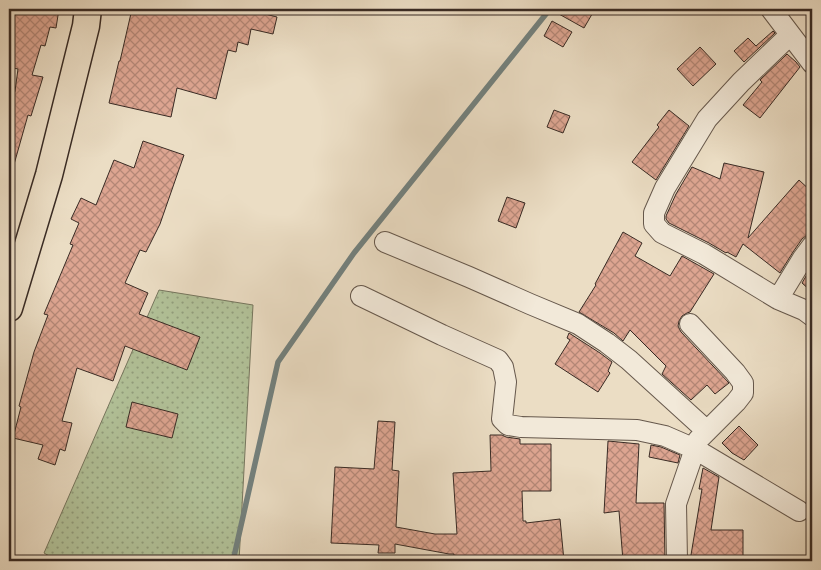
<svg xmlns="http://www.w3.org/2000/svg" width="821" height="570" font-family="'Sorts Mill Goudy',serif">
	<style>
		.grass { fill: url(#grass-dots); stroke: #76765e }
		.lines { fill: none; stroke-linecap: round; stroke-linejoin: round }
		.stream { stroke: #73817e; stroke-width: 5.5 }
		.building { fill: url(#building-cross-hatch); stroke: #392b24 }
		.minor-casing { stroke: #66584c; stroke-width: 22 }
		.major-casing { stroke: #392b24; stroke-width: 29 }
		.minor { stroke: #f2e9d9; stroke-width: 20 }
		.major { stroke: #ebddc4; stroke-width: 26 }
	</style>
	<defs>
		<pattern id="grass-dots" width="8" height="8" patternUnits="userSpaceOnUse" patternTransform="scale(1.25)"><rect width="8" height="8" fill="#b2c299"/><path d="M2 2h.1M6 6h.1" fill="none" stroke="#929e7d" stroke-width="1.8" stroke-linecap="round"/></pattern>
		<pattern id="building-cross-hatch" width="8" height="8" patternUnits="userSpaceOnUse" patternTransform="scale(1.25)"><rect width="8" height="8" fill="#dda591"/><path d="M0 0l8 8M0 8l8-8" fill="none" stroke="#b48776"/></pattern>
	</defs>
	<rect width="100%" height="100%" fill="#ebddc4"/>
	<filter id="stains"><feTurbulence type="fractalNoise" baseFrequency=".004" numOctaves="4"/><feColorMatrix values="0 0 0 0 .2 0 0 0 0 .09 0 0 0 0 .02 0 0 0 .5 -.17"/></filter>
	<radialGradient id="worn" r=".72"><stop offset=".6" stop-color="#630" stop-opacity="0"/><stop offset="1" stop-color="#630" stop-opacity=".3"/></radialGradient>
	<path class="grass" d="M159,290L253,305L239,561H58L44,553Z"/>
	<g class="lines">
		<path class="stream" d="M233,561L278,362L354,253L550,9"/>
	</g>
	<path class="building" d="M9,9H59L56,28L50,27L45,46L41,45L32,75L43,77L31,116L28,115L13,168L9,167V110L15,91L18,69L9,67Z
		M132,9H245L277,17L273,34L251,29L248,45L238,42L236,52L228,50L216,99L177,88L171,117L109,103L119,61H120Z
		M550,9H595L584,28Z
		M552,21L572,32L563,47L544,36Z
		M773,31L775,33L744,62L734,51L748,38L756,46Z
		M700,47L716,64L693,86L677,69Z
		M787,54L796,62L800,67L760,118L743,105L762,82L760,80Z
		M554,110L570,116L563,133L547,127Z
		M669,110L689,126L656,180L632,162L659,127L657,125Z
		M143,141L184,155L160,224L146,252L140,250L125,283L148,293L139,314L200,337L187,370L125,346L113,381L77,368L62,421L72,423L65,451L60,449L55,465L38,459L43,445L13,438L21,407L19,406L34,352L48,315L44,314L73,245L70,244L79,223L71,219L81,198L96,205L114,160L134,168Z
		M724,163L764,172L748,238L799,180L812,192V234L807,235L802,239L793,252L780,273L743,244L736,257L727,252L726,253L709,243L669,223L666,219V216L676,194L692,167L720,179Z
		M507,197L525,203L516,228L498,221Z
		M623,232L642,243L635,256L670,276L682,256L714,274L690,312L687,313L682,316L679,321L678,326L681,332L729,383L715,394L707,385L691,400L662,374L666,366L630,330L623,341L614,333L579,312L596,285L595,284Z
		M812,266V292L802,283Z
		M569,333L600,353L612,362L608,371L610,373L598,392L555,364L570,340L567,338Z
		M132,402L178,414L172,438L126,427Z
		M378,421L395,422L392,470L399,471L396,527L435,534H457L453,473L491,471L490,435H502L506,437L520,439V444H551V491H522L523,521H526V523L560,519L564,561H453L454,554H449L395,544V553H378L379,545L331,543L335,467L374,469Z
		M739,426L758,445L744,460L732,453L722,443Z
		M608,441L639,444L636,503H664L665,561H623L619,511L604,513Z
		M651,445L661,447L680,455L678,463L649,457Z
		M703,468L719,477L711,530H743V561H690L702,489H699Z"/>
	<g class="lines">
		<g class="minor-casing">
			<path id="minor" d="M771,9L812,63
				M790,35L741,82L707,119L665,188L654,213V224L662,233L704,254L778,299L804,310L812,316
				M385,242L469,277L530,304L578,324L607,343L629,360L707,431
				M361,296L442,335L498,360L503,367L506,382L502,419L508,425L521,427L637,430L665,436L695,449L799,511
				M778,299L803,258L812,246
				M677,561L676,504L698,440L736,402L743,393V383L735,372L690,324"/>
		</g>
		<g class="major-casing">
			<path id="major" d="M9,308L49,175L86,26L88,9"/>
		</g>
		<use href="#minor" class="minor"/>
		<use href="#major" class="major"/>
	</g>
	<rect width="821" height="570" fill="none" stroke="#ebddc4" stroke-width="30"/>
	<rect x="10" y="10" width="801" height="550" fill="none" stroke="#392b24" stroke-width="2.5"/>
	<rect x="15" y="15" width="791" height="540" fill="none" stroke="#392b24"/>
	<rect width="100%" height="100%" filter="url(#stains)"/>
	<rect width="100%" height="100%" fill="url(#worn)"/>
</svg>
